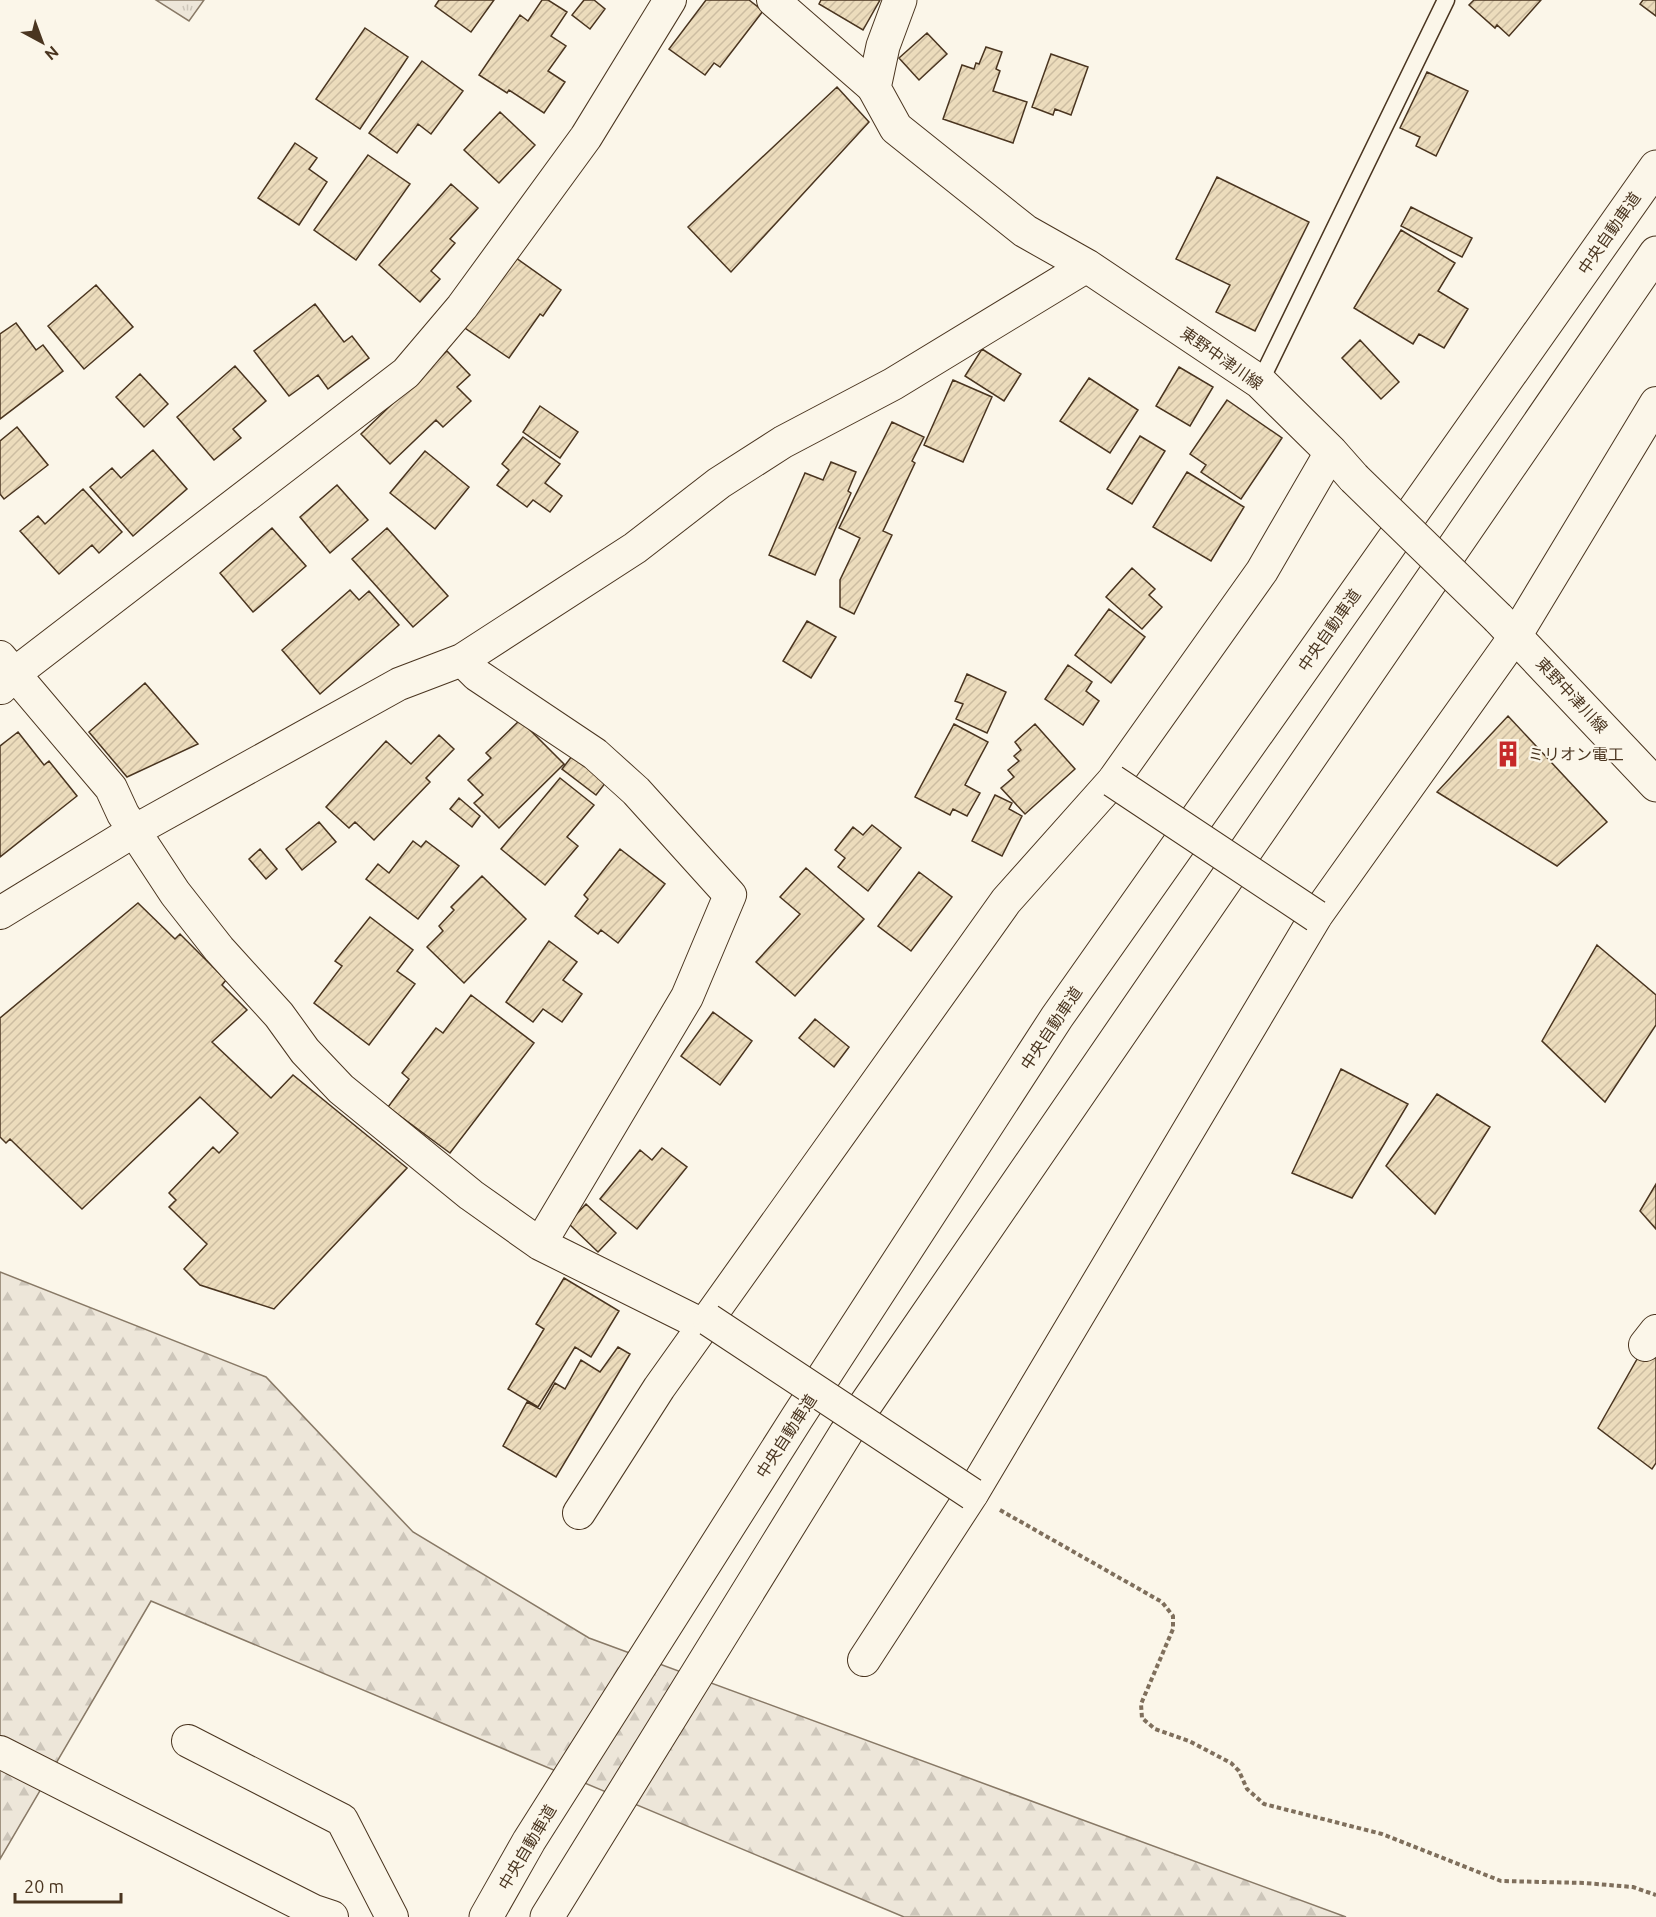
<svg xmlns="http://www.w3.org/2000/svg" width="1656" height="1917" font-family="Ubuntu,'Noto Sans JP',sans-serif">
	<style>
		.grass { fill: url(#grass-tufts); stroke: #887966; stroke-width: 1.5 }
		.forest { fill: url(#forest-firs); stroke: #887966; stroke-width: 1.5 }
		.building { fill: url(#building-hatch); stroke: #4a3520; stroke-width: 1.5 }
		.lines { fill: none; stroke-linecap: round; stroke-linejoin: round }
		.service-casing { stroke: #4a3520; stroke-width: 19 }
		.minor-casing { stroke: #4a3520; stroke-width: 34 }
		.secondary-casing { stroke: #4a3520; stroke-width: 35 }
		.motorway-casing { stroke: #4a3520; stroke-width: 35 }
		.path { stroke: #7f6f5c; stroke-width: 4; stroke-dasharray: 4.5 3; stroke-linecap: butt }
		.service { stroke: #fbf6e9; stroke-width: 16 }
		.minor { stroke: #fbf6e9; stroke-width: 32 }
		.secondary { stroke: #fbf6e9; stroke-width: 33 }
		.motorway { stroke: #fbf6e9; stroke-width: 33 }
		.minor-bridge-casing { stroke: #4a3520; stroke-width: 34; stroke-linecap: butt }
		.secondary-bridge-casing { stroke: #4a3520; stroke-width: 35; stroke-linecap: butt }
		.minor-bridge { stroke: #fbf6e9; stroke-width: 32 }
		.secondary-bridge { stroke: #fbf6e9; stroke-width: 33 }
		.labels { text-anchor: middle; stroke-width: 4.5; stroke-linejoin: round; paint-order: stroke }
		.street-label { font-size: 16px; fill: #4a3520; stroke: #fbf6e9 }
		.poi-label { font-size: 16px; fill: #4a3520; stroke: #fbf6e9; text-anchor: start }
	</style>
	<defs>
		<pattern id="grass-tufts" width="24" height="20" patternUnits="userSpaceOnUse" patternTransform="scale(1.5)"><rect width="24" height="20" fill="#ede6d9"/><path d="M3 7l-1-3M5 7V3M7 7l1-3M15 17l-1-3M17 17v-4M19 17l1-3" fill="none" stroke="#cdc6ba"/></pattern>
		<pattern id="forest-firs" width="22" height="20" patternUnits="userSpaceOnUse" patternTransform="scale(1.5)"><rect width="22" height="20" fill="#ede6d9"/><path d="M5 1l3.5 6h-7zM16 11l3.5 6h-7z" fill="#cdc6ba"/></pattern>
		<pattern id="building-hatch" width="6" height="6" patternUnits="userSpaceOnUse" patternTransform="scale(1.5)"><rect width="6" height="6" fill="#ecdcbc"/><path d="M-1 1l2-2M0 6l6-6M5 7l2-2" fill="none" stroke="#ccbda1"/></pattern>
	</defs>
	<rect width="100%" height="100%" fill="#fbf6e9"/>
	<path class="grass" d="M156,0H204L189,21Z"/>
	<path class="forest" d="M0,1272L266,1377L413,1532L589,1638L1346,1917H904L151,1601L0,1859Z"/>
	<path class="building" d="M439,0H494L471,32L435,6Z
		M542,0H548L567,12L551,36L566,46L548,71L565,82L544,113L509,90L507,93L479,75L520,15L528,21Z
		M584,0H594L605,9L590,29L572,15Z
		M706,0H749L763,11L720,67L714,63L705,75L669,49Z
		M821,0H880L863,30L819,4Z
		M1474,0H1541L1509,36L1497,25L1495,28L1469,5Z
		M1643,0H1656V16L1640,4Z
		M365,28L408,57L360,129L316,99Z
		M927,33L947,54L919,80L899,58Z
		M986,47L1002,52L996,69L1000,71L993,91L1027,102L1013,143L943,119L962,65L974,69L976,63L979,64Z
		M1051,54L1088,67L1071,115L1055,109L1053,115L1032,107Z
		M422,61L463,91L431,134L418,124L397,153L369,133Z
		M1427,72L1468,91L1436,156L1416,146L1420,137L1400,128Z
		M837,87L869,122L731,272L688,227Z
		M500,112L535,145L499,183L464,150Z
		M295,143L317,158L309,169L327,182L299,225L258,198Z
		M368,155L410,184L356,260L314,230Z
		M1217,177L1309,222L1255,331L1216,312L1230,285L1176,259Z
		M451,184L478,208L450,239L455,243L431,271L440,279L420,302L379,265Z
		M1411,207L1472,238L1462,257L1401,226Z
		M1401,230L1455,263L1438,291L1468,309L1444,348L1419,334L1413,344L1354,308Z
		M509,253L561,290L543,316L540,314L509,358L459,324Z
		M96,285L133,327L84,369L48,326Z
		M315,304L344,342L352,336L369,358L328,389L318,375L289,396L254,351Z
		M16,323L36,350L43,345L63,371L0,419V334Z
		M1360,340L1399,382L1381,399L1342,358Z
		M982,349L1021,374L1004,401L965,376Z
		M447,351L470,375L457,387L471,401L443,427L436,420L390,464L361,434Z
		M235,366L266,401L233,429L241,438L214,460L177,417Z
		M1179,367L1213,387L1190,426L1156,406Z
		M140,374L168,404L144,427L116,397Z
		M1089,378L1138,410L1110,453L1060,421Z
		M953,380L992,397L963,462L924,445Z
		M1227,400L1282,438L1241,499L1201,472L1206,465L1190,454Z
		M540,406L578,432L560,458L523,432Z
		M892,422L924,437L912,461L915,463L883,531L892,535L854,614L840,607V580L860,538L839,528Z
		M17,427L48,465L4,499L0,494V441Z
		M1140,436L1165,451L1132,504L1107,489Z
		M523,437L560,464L545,483L562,496L550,512L533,500L527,507L497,485L509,470L502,464Z
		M153,450L187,489L133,536L90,487L112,468L121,478Z
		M425,451L469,487L435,529L390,493Z
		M831,462L856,472L848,491L851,493L815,575L769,555L805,473L823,480Z
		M1187,472L1244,507L1211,561L1153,527Z
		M337,485L368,520L330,553L300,517Z
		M83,489L122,532L99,553L92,545L59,574L20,531L38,516L45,524Z
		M272,528L306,566L253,612L220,573Z
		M387,528L448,596L413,627L352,559Z
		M1132,568L1155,589L1149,595L1162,607L1142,629L1106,597Z
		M350,590L359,600L369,591L399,625L320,694L282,650Z
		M1109,609L1145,637L1111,683L1075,655Z
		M807,621L836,637L811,678L783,661Z
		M1068,665L1092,682L1086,691L1099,701L1083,725L1045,699Z
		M967,674L1006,692L987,733L956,719L963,704L955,701Z
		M145,683L198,744L127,777L89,732Z
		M1508,716L1607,822L1557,866L1437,792Z
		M520,720L564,764L499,828L474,803L483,795L468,780L491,758L486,753Z
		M954,724L988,742L965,785L980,793L967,816L953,809L950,815L915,797Z
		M1035,724L1075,769L1025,814L1001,788L1014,777L1008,770L1019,761L1014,756L1021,750L1015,742Z
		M18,732L44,765L49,761L77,796L0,857V746Z
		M439,735L454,749L426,778L430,782L374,840L355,822L349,828L326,807L386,741L411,764Z
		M576,751L610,777L596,795L562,769Z
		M560,778L594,805L567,837L578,846L545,885L501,849Z
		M995,795L1012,803L1009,809L1022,816L1002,856L972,841Z
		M459,798L480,816L472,827L450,809Z
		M319,822L336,842L302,870L286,849Z
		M872,825L901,848L868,891L838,867L845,858L835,850L853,827L863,835Z
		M413,841L421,847L426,841L459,866L418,919L366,879L378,864L389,873Z
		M260,849L277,869L266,879L249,859Z
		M620,849L665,884L618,943L601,930L598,934L575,916L588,899L584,895Z
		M806,868L864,919L795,996L756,962L800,914L780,897Z
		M919,872L952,897L911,951L878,926Z
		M482,876L526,919L464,983L427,947L443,931L439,926L454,910L451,907Z
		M138,903L175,939L180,934L226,980L222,985L247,1010L212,1042L271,1098L293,1075L407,1168L274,1309L200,1285L184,1269L207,1244L169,1207L176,1200L169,1193L213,1147L219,1153L238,1133L200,1097L82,1209L10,1139L6,1143L0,1137V1018Z
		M370,917L413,950L397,971L415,984L369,1045L314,1003L342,966L335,961Z
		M549,941L577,962L563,980L582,994L562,1022L543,1009L533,1022L506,1002Z
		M1597,945L1656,995V1025L1605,1102L1542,1041Z
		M471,995L534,1043L450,1153L388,1107L409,1079L402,1073L436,1028L443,1033Z
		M713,1012L752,1041L720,1085L681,1056Z
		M815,1019L849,1047L834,1067L799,1038Z
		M1341,1069L1408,1104L1352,1198L1292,1173Z
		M1437,1094L1490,1127L1435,1214L1386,1166Z
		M662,1148L687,1167L637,1229L600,1199L640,1150L652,1160Z
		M1656,1184V1229L1640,1211Z
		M586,1204L616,1233L598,1252L568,1223Z
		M564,1278L619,1311L591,1357L575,1347L538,1407L508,1389L544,1329L536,1324Z
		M1645,1345L1656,1352V1463L1652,1469L1598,1428Z
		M618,1347L630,1354L556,1477L503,1446L527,1402L540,1409L555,1383L565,1389L581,1360L600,1372Z"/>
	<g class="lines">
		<g class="service-casing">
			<path id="service" d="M1260,382L1446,0"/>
		</g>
		<g class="minor-casing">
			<path id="minor" d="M773,0L874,88
				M0,657L111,788L123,814L175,893L219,949L279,1015L305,1051L341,1089L471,1195L540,1244L703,1325
				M462,660L477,675L595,754L636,791L730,895L687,997L540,1244
				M1,688L14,674L406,373L462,307L586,137L670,0
				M0,913L134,831L399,684L462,660L635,548L719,483L783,442L893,384L1087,266
				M1645,1345L1656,1331
				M579,1513L659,1388L1006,901L1113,781L1262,571L1331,452
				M864,1660L972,1494L1316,916L1516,635L1656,403
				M188,1741L342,1820L392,1917
				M0,1752L314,1911L332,1917"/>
		</g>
		<g class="secondary-casing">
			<path id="secondary" d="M900,0L883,46L874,88L896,128L1025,231L1087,266L1260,382L1331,452L1354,478
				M1498,618L1656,785"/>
		</g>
		<g class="motorway-casing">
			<path id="motorway" d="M486,1917L529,1841L797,1418L1057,1017L1656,167
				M547,1917L846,1433L1656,253"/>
		</g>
		<path class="path" d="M1000,1510L1162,1602L1173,1616V1629L1141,1704L1142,1718L1155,1729L1189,1741L1231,1763L1239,1771L1247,1789L1264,1804L1382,1834L1501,1881L1585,1883L1633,1887L1656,1895"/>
		<use href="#service" class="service"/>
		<use href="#minor" class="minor"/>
		<use href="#secondary" class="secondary"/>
		<use href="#motorway" class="motorway"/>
		<g class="minor-bridge-casing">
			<path id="minor-bridge" d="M1113,781L1316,916
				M709,1320L972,1494"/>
		</g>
		<g class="secondary-bridge-casing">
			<path id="secondary-bridge" d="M1354,478L1498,618"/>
		</g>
		<use href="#minor-bridge" class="minor-bridge"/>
		<use href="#secondary-bridge" class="secondary-bridge"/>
	</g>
	<defs>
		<g id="building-bare" transform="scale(2.07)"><path d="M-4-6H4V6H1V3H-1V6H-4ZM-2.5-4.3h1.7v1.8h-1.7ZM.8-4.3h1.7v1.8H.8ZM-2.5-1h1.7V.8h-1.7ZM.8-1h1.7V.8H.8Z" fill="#c62828" stroke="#fbf6e9" stroke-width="2.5" paint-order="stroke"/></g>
	</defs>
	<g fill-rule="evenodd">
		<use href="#building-bare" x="1508" y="754"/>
	</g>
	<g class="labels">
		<g class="street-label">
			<text transform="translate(1609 233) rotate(-55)" y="6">中央自動車道</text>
			<text transform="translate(1222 358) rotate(35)" y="6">東野中津川線</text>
			<text transform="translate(1329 630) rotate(-55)" y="6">中央自動車道</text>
			<text transform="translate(1572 695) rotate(47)" y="6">東野中津川線</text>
			<text transform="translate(1051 1028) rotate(-56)" y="6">中央自動車道</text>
			<text transform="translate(786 1436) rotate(-57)" y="6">中央自動車道</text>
			<text transform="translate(527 1847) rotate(-59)" y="6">中央自動車道</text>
		</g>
		<g class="poi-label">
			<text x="1528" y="760">ミリオン電工</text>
		</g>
	</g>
	<g transform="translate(42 42) rotate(139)" stroke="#fbf6e9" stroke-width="4.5" paint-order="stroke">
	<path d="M0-4.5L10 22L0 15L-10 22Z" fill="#4a3520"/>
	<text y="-9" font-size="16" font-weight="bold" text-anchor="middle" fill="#4a3520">N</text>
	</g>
	<path d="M15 1893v9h106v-9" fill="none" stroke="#4a3520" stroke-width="3"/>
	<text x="24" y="1893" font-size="18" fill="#4a3520" stroke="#fbf6e9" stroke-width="4.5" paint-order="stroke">20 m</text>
</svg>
